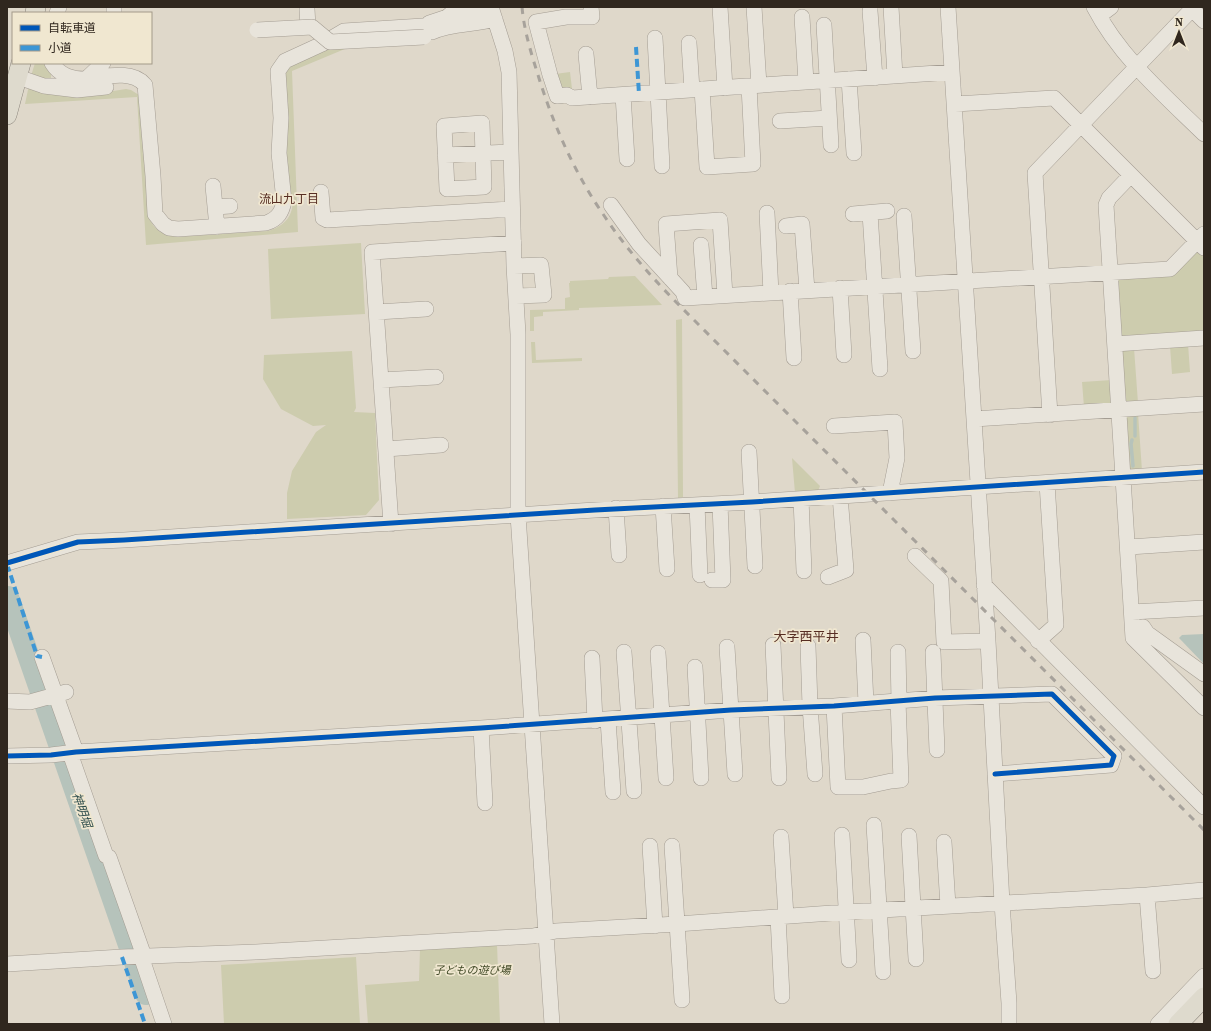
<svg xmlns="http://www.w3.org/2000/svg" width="1211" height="1031" font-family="'Source Serif 4','Noto Sans JP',serif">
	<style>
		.green { fill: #cdccae }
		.water { fill: #b6c3bb }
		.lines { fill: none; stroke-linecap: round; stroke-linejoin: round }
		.stream { stroke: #b6c3bb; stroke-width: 3.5 }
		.river { stroke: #b6c3bb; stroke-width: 22 }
		.minor-casing { stroke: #a49d93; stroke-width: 16 }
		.major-casing { stroke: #89837a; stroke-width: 20 }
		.minor { stroke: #e8e4db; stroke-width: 15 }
		.major { stroke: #dedacd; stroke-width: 19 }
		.rail { stroke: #a7a29b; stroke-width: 3; stroke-dasharray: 7 7; stroke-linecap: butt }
		.minor-bridge-casing { stroke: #a49d93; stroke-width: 16; stroke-linecap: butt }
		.minor-bridge { stroke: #e8e4db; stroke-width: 15 }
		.quiet { stroke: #3d96d5; stroke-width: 4; stroke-dasharray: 8 4; stroke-linecap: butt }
		.cycleway-casing { stroke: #f0e7d0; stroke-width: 8 }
		.cycleway { stroke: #0057b8; stroke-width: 5 }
		.labels { text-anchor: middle; stroke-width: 3.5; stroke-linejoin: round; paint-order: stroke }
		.park-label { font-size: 11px; font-style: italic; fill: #414a27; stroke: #f0e7d0 }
		.neighbourhood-label { font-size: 12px; fill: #572e23; stroke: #f0e7d0 }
		.water-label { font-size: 12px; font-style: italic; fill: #2f4e4d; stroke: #f0e7d0 }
		.quarter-label { font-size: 13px; fill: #572e23; stroke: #f0e7d0 }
	</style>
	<rect width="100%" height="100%" fill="#dfd8ca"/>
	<path class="green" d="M335,46H352L292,71L298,232L146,245L137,97L25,104L29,85L107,92L126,89L131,90L139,95L149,214C151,229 163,235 177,237L268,231C278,228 288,222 291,212C295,201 289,190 288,179C286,166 286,152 286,139C285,118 285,96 284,75L289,66Z
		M35,63H46L51,72V78L49,80L31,76Z
		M570,72L572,89C558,91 559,85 555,74Z
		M361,243L365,314L271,319L268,249Z
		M1195,251L1204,254V332L1124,338L1120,334L1117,282L1121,277L1173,274Z
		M635,276L662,305L579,308V310L543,312V316L534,317V331H530V310L565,309V298L570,297L569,283H570V281L608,279L609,277Z
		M682,319L683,497L678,498L676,320Z
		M531,342H535L536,360L582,358V361L532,363Z
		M1188,344L1190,372L1172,374L1170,346Z
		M1134,348L1138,403L1129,404L1124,400L1121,352L1125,349Z
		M352,351L356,408L354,412L375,413L379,500L366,515L287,519V493L292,471L316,432L326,425L313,426L281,409L263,379L264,355Z
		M1112,380L1114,401L1110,405L1084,407L1082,382Z
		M1138,413L1142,471L1133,472L1129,468L1126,418L1129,414Z
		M792,458L820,486L818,491L795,493Z
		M497,944L500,1024H368L365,985L419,981L420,949Z
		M356,957L360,1024H224L221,965Z"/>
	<path class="water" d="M1204,634V664L1179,638L1182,635Z"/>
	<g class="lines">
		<path class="stream" d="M1135,418V436
			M1132,440L1131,444L1133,466"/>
		<path class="river" d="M8,597L146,994"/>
		<g class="minor-casing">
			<path id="minor" d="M114,7V13
				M491,7L505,51L509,72L514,266L518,334V515L552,1024
				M591,7L592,17H566L536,22L550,75L557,96L567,95L572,98L952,72
				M720,7L725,88
				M754,7L759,85
				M891,7L895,76
				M948,7L988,641L1002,903L1009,1003V1024
				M1094,7C1120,57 1164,95 1204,134
				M1190,7L1204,21
				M307,9L308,27
				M870,11L875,78
				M57,13L59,7
				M1099,16L1111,7
				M802,17L806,82
				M429,23L447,17L453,12L482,7
				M824,25L831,145
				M432,32C451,23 475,25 495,19
				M655,38L662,166
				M689,43L692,90
				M586,54L590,97
				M52,63C60,76 72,79 86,79L80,85
				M18,77L44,86H55
				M86,79C104,77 132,69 145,85L153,176L155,214L163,224L169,228L178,229L266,223C278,219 282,212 284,201L279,153L281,118L278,71L285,61L322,44L344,31L423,26L440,28
				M86,79L103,63
				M849,79L854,153
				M44,86L77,90L106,87
				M702,89L707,167L753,164L749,86
				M623,95L627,159
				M955,104L1054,98L1204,248
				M780,121L829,118
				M482,123L484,187L447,189L444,126Z
				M445,155L511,152
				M1131,175L1109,198L1106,205L1133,638L1204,708
				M213,186L217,227
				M321,192L323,218L327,220L512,209
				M611,205L639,244L683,292L685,298L1170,269L1204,234
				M215,207L230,206
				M767,213L771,293
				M870,213L880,369
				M853,214L887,211
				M904,216L913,351
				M786,226L802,224L807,290
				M701,245L705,297
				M514,266L541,265L544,295L516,296
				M670,278L666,224L720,220L725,295
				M840,288L844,355
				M790,291L794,358
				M377,312L426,309
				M1115,344L1204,338
				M381,380L436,377
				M1050,415L1035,173L1194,7
				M974,419L1204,404
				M834,426L895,422L897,458L890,493
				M386,449L441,445
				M749,452L755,566
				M801,499L804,571
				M697,505L700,575
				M663,506L667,569
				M616,508L619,555
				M391,524L372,252L514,243
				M1129,547L1204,542
				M915,556L941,581L944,642L988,641
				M7,563L78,542L124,540L595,510L752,502L1204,472
				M828,577L846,570L840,496
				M712,580H723L720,504
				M984,585L1204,807
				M1132,612L1204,608
				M1133,628L1143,627L1147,633L1204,674
				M863,640L866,703
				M1038,641L1056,625L1047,483
				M773,645L779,778
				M808,646L810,706L815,774
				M727,647L735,774
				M624,652L634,791
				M898,652L899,701
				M933,652L937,750
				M658,653L666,778
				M42,657L76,752
				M592,658L595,721
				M695,667L701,778
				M7,701L30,702L66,692
				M834,706L838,787H863L891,781L901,780L898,701
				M608,720L613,792
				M481,728L485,803
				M70,753L106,856L109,857L144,956
				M7,756L51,755L76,752L481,728L731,710L834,706L935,698L1052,694L1114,756L1111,765L995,774
				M874,825L883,972
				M842,835L849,960
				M909,836L916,959
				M781,837L786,916
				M944,842L948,906
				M650,846L655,926
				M672,846L682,1000
				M1147,895L1153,971
				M778,917L782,996
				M141,956L164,1024
				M7,964L122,957L256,952L533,936L556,931L677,924L846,912L1147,895L1204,890
				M1158,1024L1204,976"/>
		</g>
		<g class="major-casing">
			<path id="major" d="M35,13L36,7
				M7,115L21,63
				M1178,1024L1204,997"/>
		</g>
		<use href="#minor" class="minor"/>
		<use href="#major" class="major"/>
		<path class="rail" d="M522,7C524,30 531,53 538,75C553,124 574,172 603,214C626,249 654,280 683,309L1204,830"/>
		<g class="minor-bridge-casing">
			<path id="minor-bridge" d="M257,30L312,27L330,42L424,37"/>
		</g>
		<use href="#minor-bridge" class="minor-bridge"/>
		<path class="quiet" d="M636,47L639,94
			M7,564L37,656L42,657
			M122,957L145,1024"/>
		<g class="cycleway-casing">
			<path id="cycleway" d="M7,563L78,542L124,540L595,510L752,502L1204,472
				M7,756L51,755L76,752L481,728L731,710L834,706L935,698L1052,694L1114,756L1111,765L995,774"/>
		</g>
		<use href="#cycleway" class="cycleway"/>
	</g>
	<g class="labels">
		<g class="park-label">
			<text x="472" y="974">子どもの遊び場</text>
		</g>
		<g class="neighbourhood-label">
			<text x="289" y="203">流山九丁目</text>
		</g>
		<g class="water-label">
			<text transform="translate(82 810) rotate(71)" y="4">神明堀</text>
		</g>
		<g class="quarter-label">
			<text x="806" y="641">大字西平井</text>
		</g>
	</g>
	<rect width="1211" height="1031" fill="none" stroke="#30271e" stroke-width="16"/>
	<rect x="12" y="12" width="140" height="52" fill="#f0e7d0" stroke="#a39a89"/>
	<rect x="20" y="25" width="20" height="6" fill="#0057b8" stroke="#a39a89"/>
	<text x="48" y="32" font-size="12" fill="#30271e">自転車道</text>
	<rect x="20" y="45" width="20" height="6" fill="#3d96d5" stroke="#a39a89"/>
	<text x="48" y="52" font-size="12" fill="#30271e">小道</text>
	<g transform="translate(1179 32)" stroke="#f0e7d0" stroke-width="3" paint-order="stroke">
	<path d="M0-3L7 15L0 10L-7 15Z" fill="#30271e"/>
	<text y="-6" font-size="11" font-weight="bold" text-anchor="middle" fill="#30271e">N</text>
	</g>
</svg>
